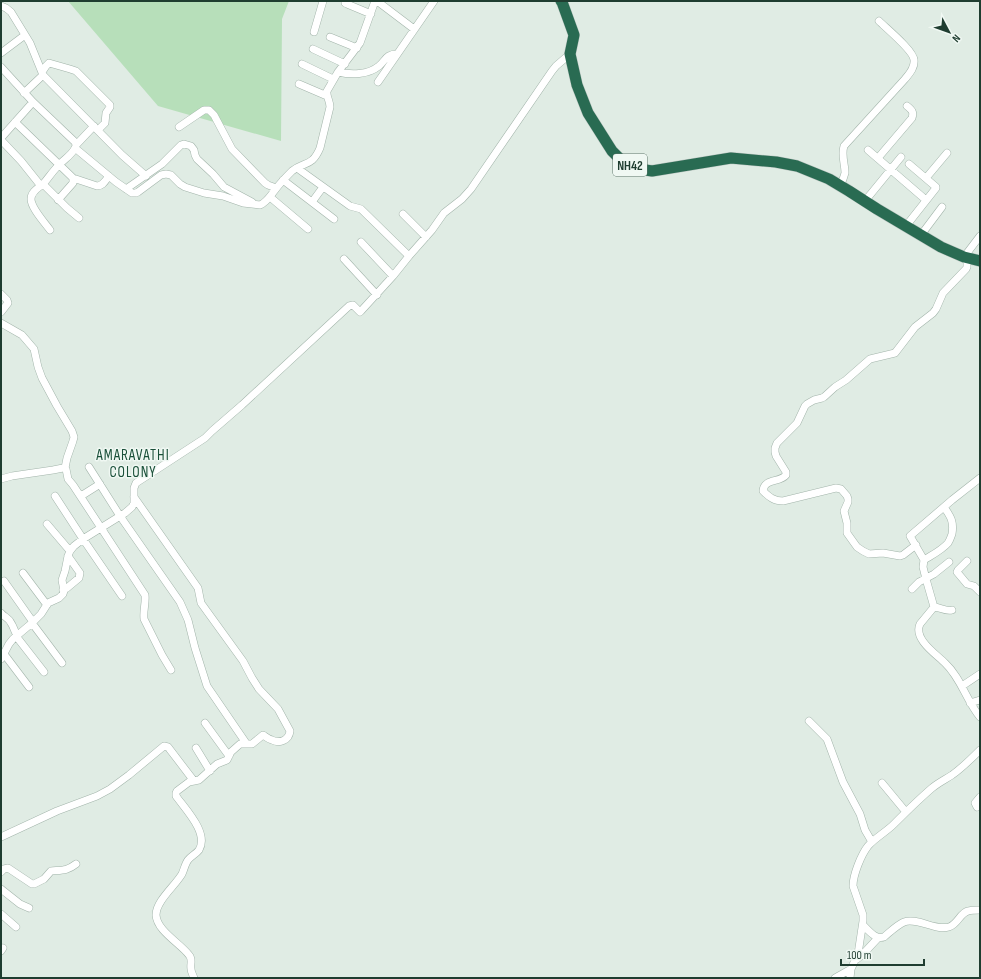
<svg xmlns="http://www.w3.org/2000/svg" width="981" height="979" font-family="'Sofia Sans Condensed',sans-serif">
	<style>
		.green { fill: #b7dfba }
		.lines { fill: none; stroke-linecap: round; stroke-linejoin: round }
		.minor-casing { stroke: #a2b4aa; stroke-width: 8 }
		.highway-casing { stroke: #c0c9c5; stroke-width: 12 }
		.minor { stroke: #fff; stroke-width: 7 }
		.highway { stroke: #296b52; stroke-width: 11 }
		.labels { text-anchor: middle; stroke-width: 3; stroke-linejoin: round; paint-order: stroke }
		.shield { fill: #f0f8f3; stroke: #5e756a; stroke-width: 1 }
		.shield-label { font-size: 13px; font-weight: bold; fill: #1f3d30 }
		.neighbourhood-label { font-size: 15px; letter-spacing: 1px; fill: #1a5039; stroke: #f0f8f3 }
	</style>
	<rect width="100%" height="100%" fill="#e0ece4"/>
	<path class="green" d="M68,1H289L282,19L281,141L158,106Z"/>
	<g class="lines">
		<g class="minor-casing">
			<path id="minor" d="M345,1V3L347,4L371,14
				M377,1L414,29
				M1,6L6,8L11,12L30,43L43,75L122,155L146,176
				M314,32L323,1
				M330,37L357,48
				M313,49L345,64
				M1,53L25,35
				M302,64L333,79
				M1,67L33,102L75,142C76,145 77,145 75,148C72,155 63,160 58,166C53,171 49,177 44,183C40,187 31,191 31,199C31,208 45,223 50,230
				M42,72L46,66L49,63L70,69L76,71L110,105V107L106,113L105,123L98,130
				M338,72C351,75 368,75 379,66C386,60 386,54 397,54
				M378,82L434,1
				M299,84L327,96
				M24,93L43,75
				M15,122L73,178V183L58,200
				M179,127L204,110H209L214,115L232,149L265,183L268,185L276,188
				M1,138L33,102
				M1,140L2,141L21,161L41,186
				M76,145L94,126
				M75,148L116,182L132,193H136L138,192L161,175L166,174L171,175L180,184L185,187L204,193L223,196L243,203L260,205C267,202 270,196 275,190C280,183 286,177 292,171C305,161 312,167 320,148L330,107C330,101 326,96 327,91L338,72L360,43L375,1
				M868,150L926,200
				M878,158L912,118C914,112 912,110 907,106
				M297,168L350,206L361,209L409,256
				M73,178L97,186C103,186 105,181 109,176
				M926,178L947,153
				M283,180L334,219
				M43,184L67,208L79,218
				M840,186C842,182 844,177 845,173C845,164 841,155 844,146L905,79C909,74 915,68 914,60C914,51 886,28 879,21
				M126,189L162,164L181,145L184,144L191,146L194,150L195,155L197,159L213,174L224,187L252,202
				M270,197L308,229
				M865,201L901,157
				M312,202L323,187
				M403,214L426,237
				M906,226L936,188V187L909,164
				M921,235L942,207
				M361,242L393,276
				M964,257L980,236
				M344,259L377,295
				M1,294L7,300L8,303L1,312
				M1,323L22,335L34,349L38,367L42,378L57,406L72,431L74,437L73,441L67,458L65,468
				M89,467L120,516L180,602L188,620L195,648L207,686L246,743
				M980,478L952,500L910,536L924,560L923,567L926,579L934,607L920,624C913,639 936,654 945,663C961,678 966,700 980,717
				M1,479L12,476L53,470L63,468L66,469L68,479L73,485L145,595C146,603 143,610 144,619L162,655L171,670
				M55,496L83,539L122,596
				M81,496L100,484
				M134,497L198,588L201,603L243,661L252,678L259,689L278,709L290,731C289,740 280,744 272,740C268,739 266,737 263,735L252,744H240L231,752L227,760L217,764L199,780L189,782L177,791L176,793V796C186,810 209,833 199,850C196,854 191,856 188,860C185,864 184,870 182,874C175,886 156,901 156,915C157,931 180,943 189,955C193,959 190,964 191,969C191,972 193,975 194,978
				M47,524L70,551
				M916,545L903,555L900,556L883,553L869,554L863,551L857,547L847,533V523L844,511L848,502V499L847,496L841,489L836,488L783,501C774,501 769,497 763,491C764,478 780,483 786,475V472L776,456L775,452V448L777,443L797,423L805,406L807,404L814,400L822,398L824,397L835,387L846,380L870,359L895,353L915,327L933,313L936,309L943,293L966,269L967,267V257
				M924,560C932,555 942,550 948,543C950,540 951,537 952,534C954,522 951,517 944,507
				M967,561L958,570L957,572L967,584L974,586L980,592
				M23,573L47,605
				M4,581L33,622
				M912,589L919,582L934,574L949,562
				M63,590L67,588L79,578L80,573L68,556
				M934,607C940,607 946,612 952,610
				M1,613C4,617 9,618 11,623C14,627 14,631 17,635
				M32,623L62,663
				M16,636L44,672
				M4,654L29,687
				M1,659L9,644L13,639L32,623L41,614L48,603L59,598L63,594L64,591L62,580L65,571L68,556L70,551L74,546L83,539L125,513L132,507L134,503V488L136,483L205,438L212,431L242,405L349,306L353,305L360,312L361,311L393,276L409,256L432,230L444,213L462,199L471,189L552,71L556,66L570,54
				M962,686L980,674
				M970,703L980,700
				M809,721L827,739L843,782L860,814L865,830L872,842
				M205,723L229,756
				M196,748L210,771
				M882,783L906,812
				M977,807L975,803L980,797
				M1,837L57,811L97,796L110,789L129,775L164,746L168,747L194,781
				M1,872L4,869L8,868L32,884H34L44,879L51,871C62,870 67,871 76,864
				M1,889L20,904L29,908
				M1,914L16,927
				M863,925C869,931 876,940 884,937C890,932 897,925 904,922C917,917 935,931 949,927C958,924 960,913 968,911C971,910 976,910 980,910
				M1,951L3,948
				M857,959L863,954L878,938
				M835,978L851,969
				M850,978L851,969L858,954L863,921V915L853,886C853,875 861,855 868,846C875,838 886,832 894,824C906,812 918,800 932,788C938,783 946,779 952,775C962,768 971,759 980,750"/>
		</g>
		<g class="highway-casing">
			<path id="highway" d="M561,1L562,2L574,35L570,54L577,85L588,113L612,151L624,163L639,169L652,171L731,158L776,162L797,166L829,179L849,191L877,209L941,247L964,257L980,261"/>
		</g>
		<use href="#minor" class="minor"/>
		<use href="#highway" class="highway"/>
	</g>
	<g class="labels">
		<rect class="shield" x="613" y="154" width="34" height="22" rx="3"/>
		<g class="shield-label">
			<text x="630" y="170">NH42</text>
		</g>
		<g class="neighbourhood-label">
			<text x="133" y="460">AMARAVATHI<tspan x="133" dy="17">COLONY</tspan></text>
		</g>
	</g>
	<rect width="981" height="979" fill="none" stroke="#1f3d30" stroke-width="4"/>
	<g transform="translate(949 32) rotate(131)" stroke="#f0f8f3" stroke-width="3" paint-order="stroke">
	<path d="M0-3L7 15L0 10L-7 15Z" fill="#1f3d30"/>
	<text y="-6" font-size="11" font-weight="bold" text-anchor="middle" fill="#1f3d30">N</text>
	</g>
	<path d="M841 959v6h83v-6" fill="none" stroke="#1f3d30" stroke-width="2"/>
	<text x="847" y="959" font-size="12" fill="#1f3d30" stroke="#f0f8f3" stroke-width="3" paint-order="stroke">100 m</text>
</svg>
